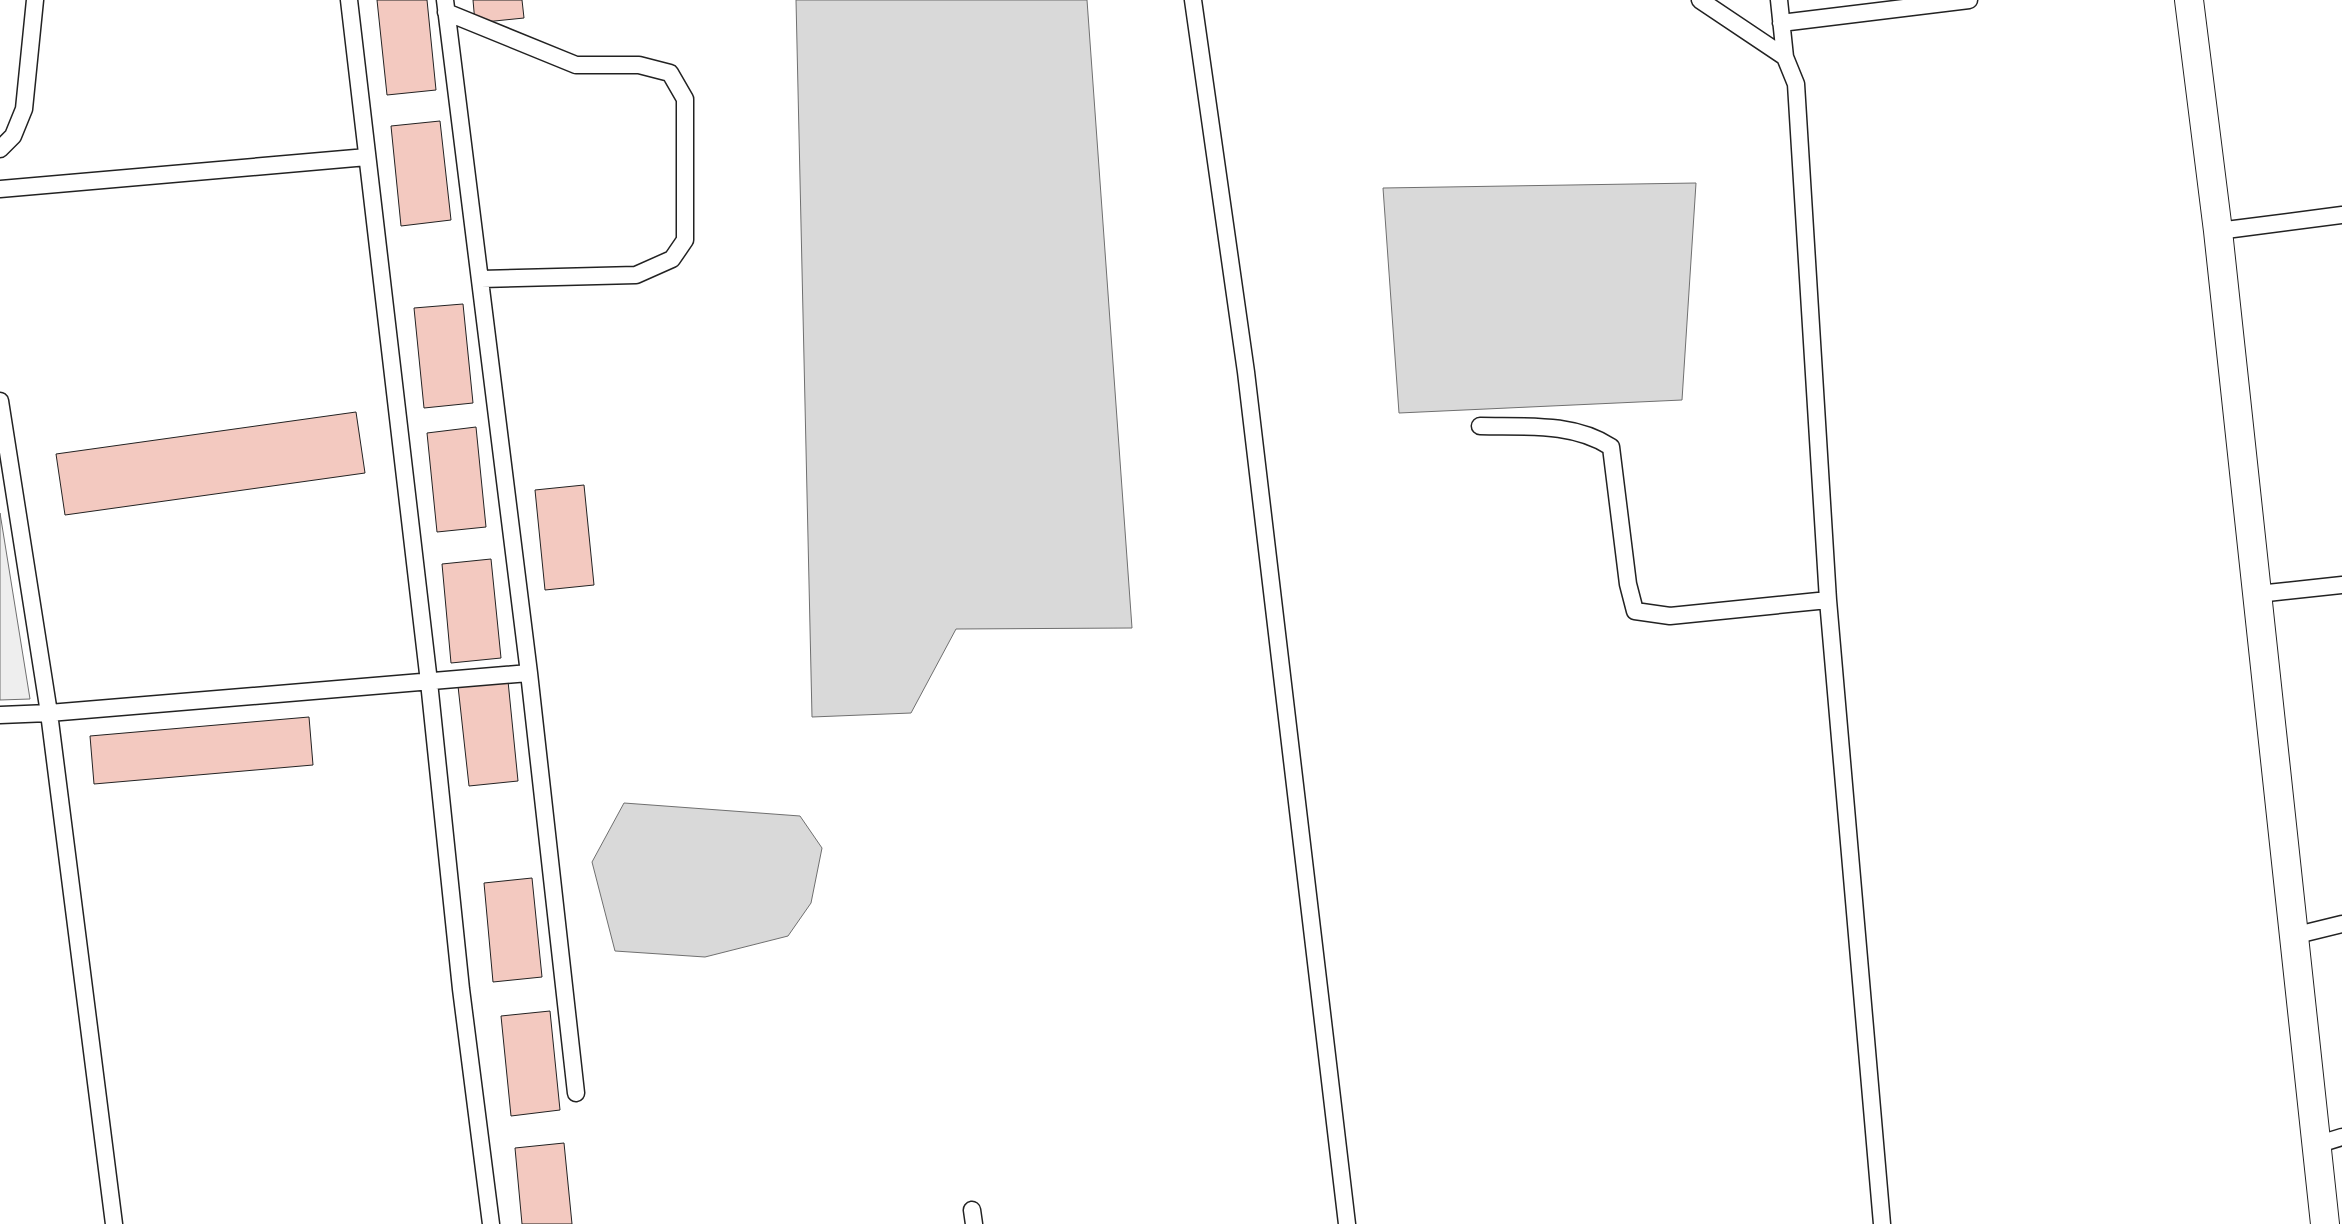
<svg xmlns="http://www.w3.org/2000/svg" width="2342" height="1224" font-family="Literata,serif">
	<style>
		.green { fill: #eee; stroke: #6f6f6f }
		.water { fill: #d9d9d9; stroke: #6f6f6f }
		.building { fill: #f3c9c0; stroke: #222 }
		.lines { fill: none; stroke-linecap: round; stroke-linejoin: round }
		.lane-casing { stroke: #222; stroke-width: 19 }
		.secondary-casing { stroke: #222; stroke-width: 30 }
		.lane { stroke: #fff; stroke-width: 16 }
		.secondary { stroke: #fff; stroke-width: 28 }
	</style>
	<rect width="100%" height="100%" fill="#fff"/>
	<path class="green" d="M0,513L30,699L0,700Z"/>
	<path class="water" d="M796,0H1087L1132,628L956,629L911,713L812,717Z
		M1696,183L1682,400L1399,413L1383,188Z
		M624,803L800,816L822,848L811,903L788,936L705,957L615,951L592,862Z"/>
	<path class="building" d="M377,0H427L436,90L387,95Z
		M473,0H522L524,18L475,23Z
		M440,121L451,220L401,226L391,126Z
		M463,304L473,403L424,408L414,308Z
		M356,412L365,473L65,515L56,454Z
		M476,427L486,527L437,532L427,433Z
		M584,485L594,585L545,590L535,490Z
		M491,559L501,658L451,663L442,564Z
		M508,681L518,781L469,786L458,686Z
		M309,717L313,765L94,784L90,736Z
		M532,878L542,977L493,982L484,883Z
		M550,1011L560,1110L511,1116L501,1016Z
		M564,1143L572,1224H522L515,1148Z"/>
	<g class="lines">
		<g class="lane-casing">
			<path id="lane" d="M349,0L429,682L461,989L491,1224
				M445,0L529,673L576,1093
				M1193,0L1246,372L1347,1224
				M1700,0L1785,57L1796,84L1828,600L1882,1224
				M1779,0L1785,57
				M446,12L576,65H639L670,73L685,99V240L672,259L636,275L481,279
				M1781,23L1969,0
				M0,149L13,136L24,109L35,0
				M0,189L367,157
				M2218,231L2342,215
				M0,401L49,713L114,1224
				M1480,426C1524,427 1573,422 1611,447L1628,584L1635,611L1670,616L1828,600
				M2258,594L2342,585
				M0,715L49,713L529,673
				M2293,936L2342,924
				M2316,1145L2342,1137
				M972,1210L974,1224"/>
		</g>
		<g class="secondary-casing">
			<path id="secondary" d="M2189,0L2218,231L2325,1224"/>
		</g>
		<use href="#lane" class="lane"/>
		<use href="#secondary" class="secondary"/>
	</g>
</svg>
